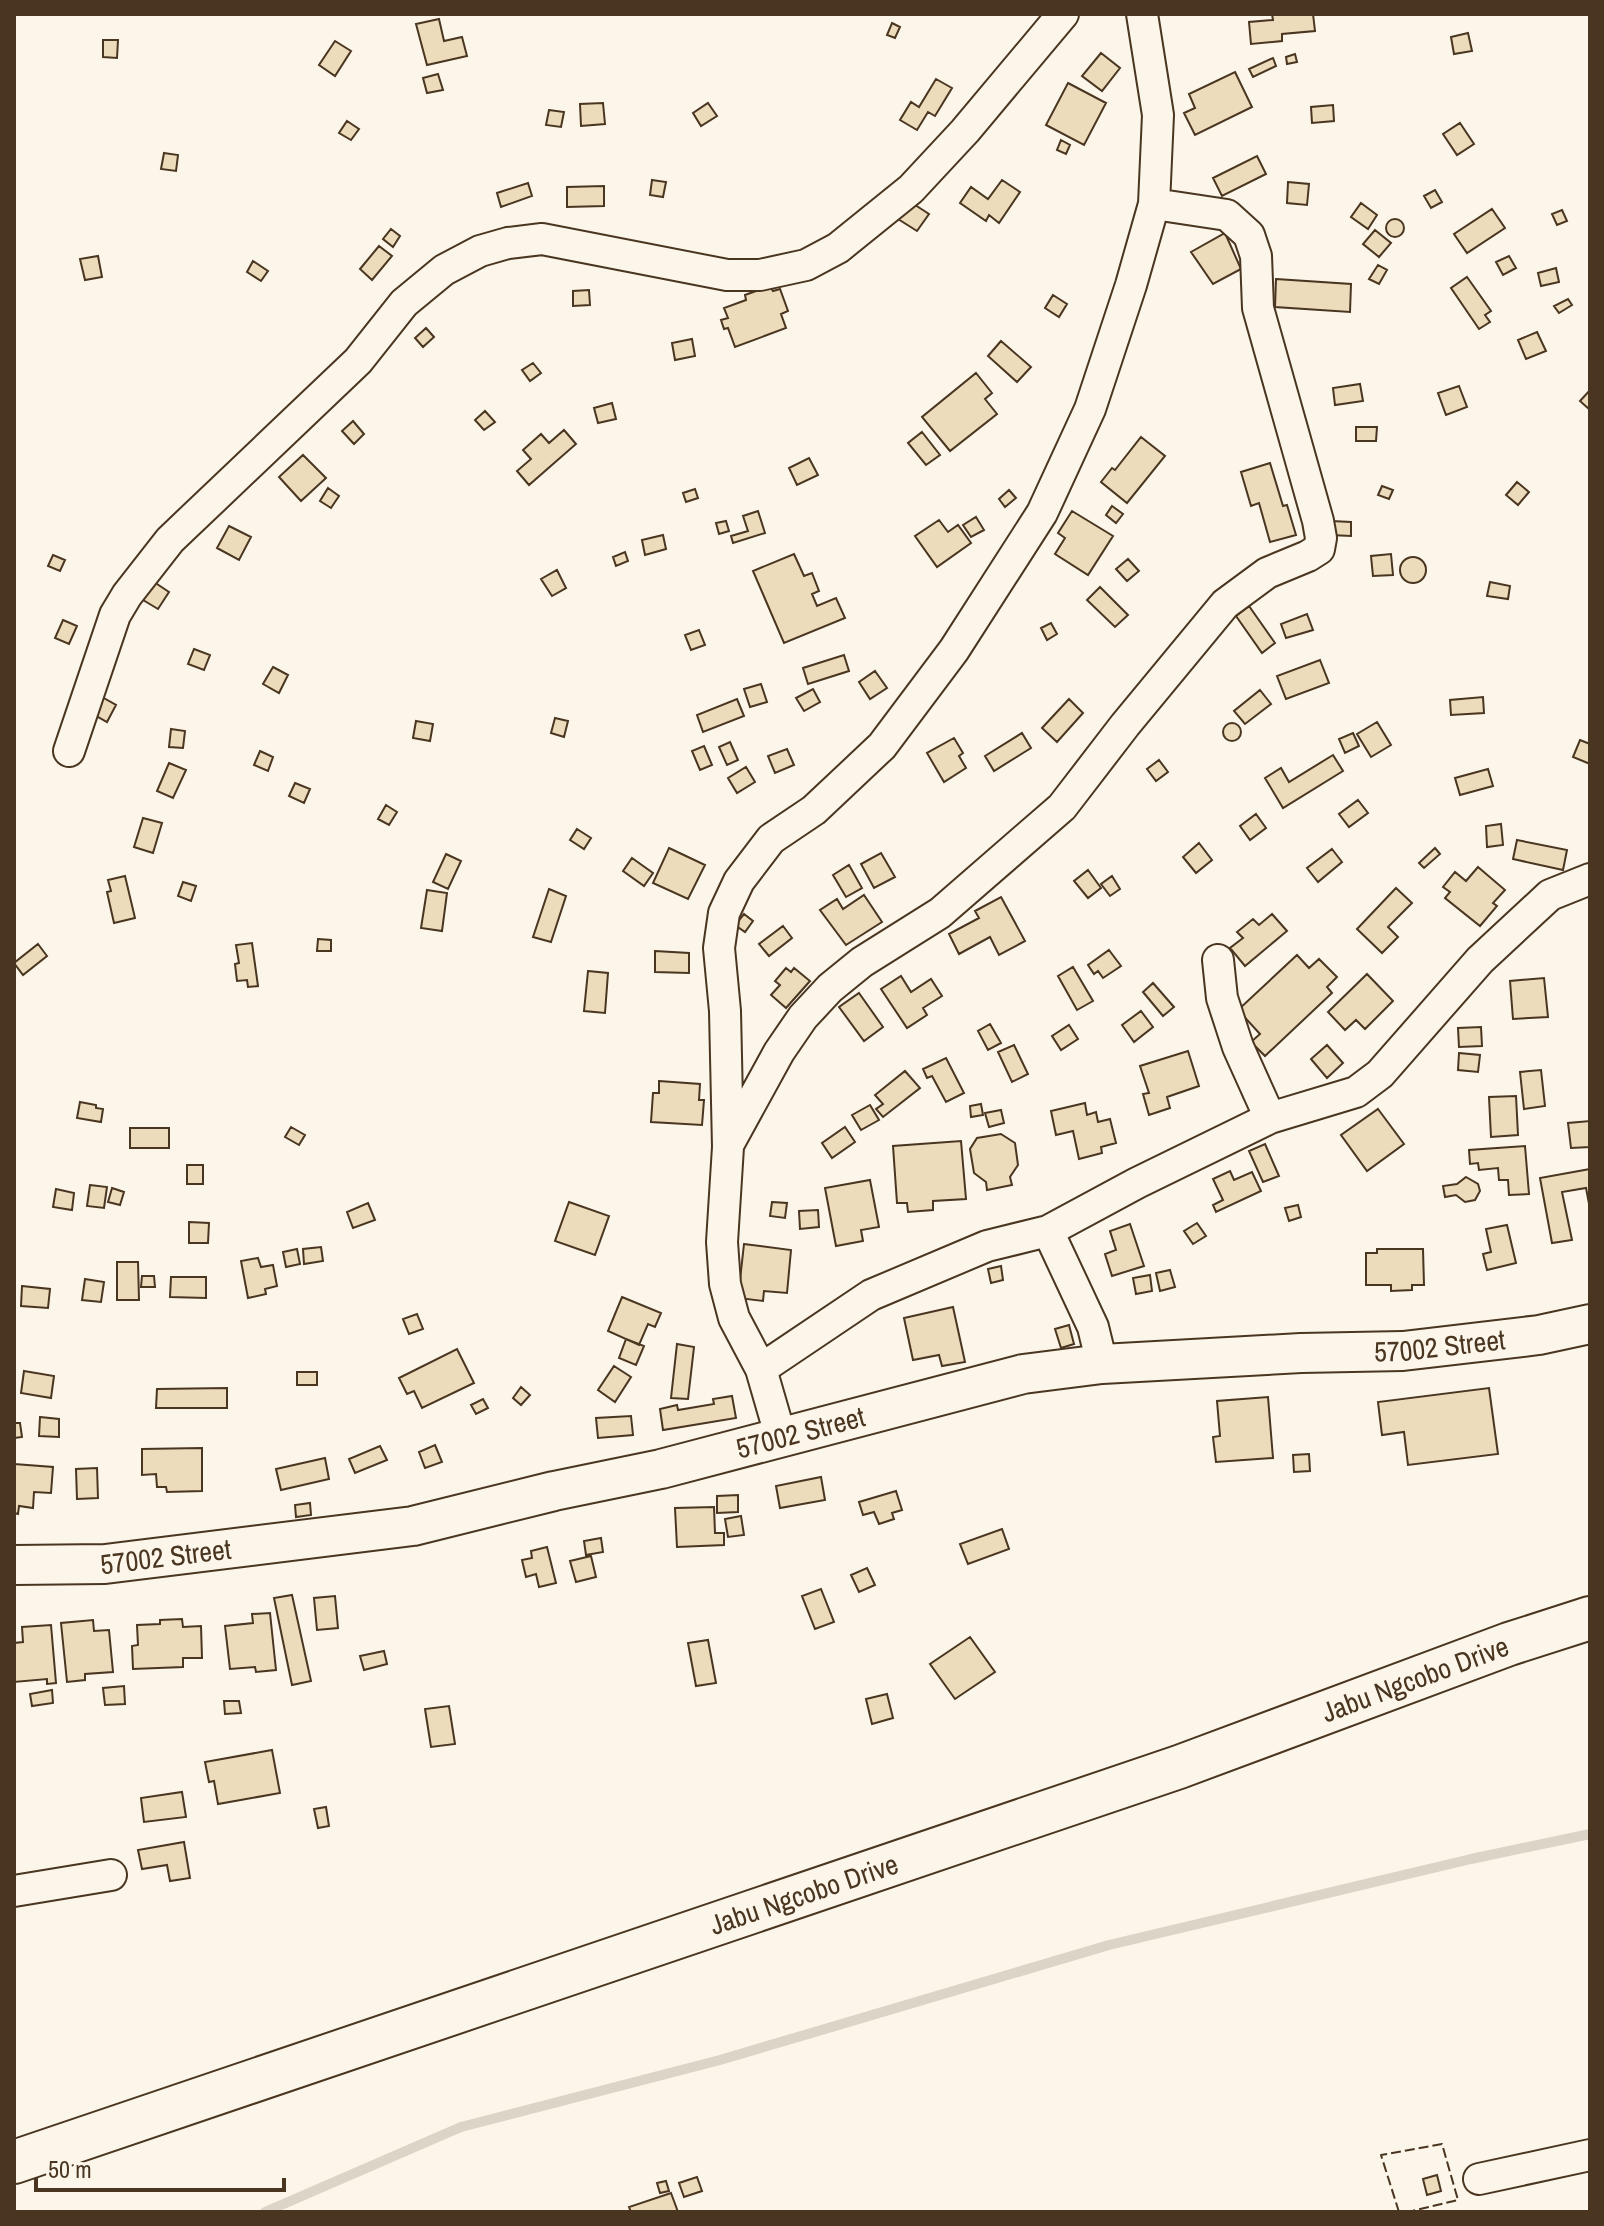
<svg xmlns="http://www.w3.org/2000/svg" width="1604" height="2226" font-family="'Archivo Narrow',sans-serif">
	<style>
		.lines { fill: none; stroke-linecap: round; stroke-linejoin: round }
		.stream { stroke: #dcd4c6; stroke-width: 10 }
		.building { fill: #ecdcbc; stroke: #4a3520; stroke-width: 2 }
		.minor-casing { stroke: #4a3520; stroke-width: 34 }
		.tertiary-casing { stroke: #4a3520; stroke-width: 42 }
		.secondary-casing { stroke: #4a3520; stroke-width: 46 }
		.minor { stroke: #fbf6e9; stroke-width: 30 }
		.tertiary { stroke: #fbf6e9; stroke-width: 38 }
		.secondary { stroke: #fbf6e9; stroke-width: 42 }
		.fence { stroke: #4a3520; stroke-width: 2; stroke-dasharray: 10 4; stroke-linecap: butt }
		.labels { text-anchor: middle; stroke-width: 6; stroke-linejoin: round; paint-order: stroke }
		.street-label { font-size: 28px; fill: #4a3520; stroke: #fbf6e9 }
	</style>
	<rect width="100%" height="100%" fill="#fbf6e9"/>
	<g class="lines">
		<path class="stream" d="M265,2212L461,2127L720,2060L1109,1945L1471,1859L1590,1834"/>
	</g>
	<path class="building" d="M1272,14H1313L1315,31L1282,34V41L1251,44L1249,22L1273,20Z
		M439,19L444,41L462,37L467,56L427,65L416,24Z
		M892,23L900,27L895,38L887,35Z
		M1468,33L1472,51L1454,54L1451,37Z
		M103,40H118L117,58L103,57Z
		M335,41L351,51L335,76L319,65Z
		M1101,53L1120,68L1102,91L1082,76Z
		M1295,54L1297,62L1287,64L1286,57Z
		M1273,58L1276,66L1253,77L1249,69Z
		M1235,72L1252,107L1195,135L1184,113L1195,108L1189,94Z
		M438,74L443,90L427,93L423,78Z
		M936,79L952,88L935,116L928,112L917,130L900,120L911,102L919,107Z
		M1068,83L1106,103L1084,145L1046,125Z
		M603,103L605,124L581,126L580,104Z
		M708,103L717,116L701,126L693,113Z
		M1333,105L1334,121L1312,123L1311,107Z
		M549,110L564,112L561,127L546,125Z
		M347,121L359,129L351,140L339,133Z
		M1460,123L1474,144L1457,155L1443,134Z
		M1061,140L1070,145L1066,154L1057,150Z
		M164,153L178,155L176,171L161,169Z
		M1257,156L1266,174L1222,196L1213,178Z
		M652,180L666,182L663,197L650,195Z
		M1002,180L1020,192L999,223L989,215L986,221L960,203L971,187L988,199Z
		M1288,182L1309,184L1307,205L1287,203Z
		M528,183L532,196L501,207L497,193Z
		M604,186V206L567,207V187Z
		M1435,190L1442,202L1431,208L1424,196Z
		M909,201L929,214L917,231L898,219Z
		M1361,203L1377,215L1368,229L1351,217Z
		M1492,209L1505,228L1467,253L1454,234Z
		M1562,210L1567,221L1557,225L1552,214Z
		M1386 228a9 9 0 1 1 18 0a9 9 0 1 1-18 0Z
		M391,229L400,236L393,247L383,239Z
		M1375,230L1391,243L1379,257L1363,244Z
		M1225,233L1241,269L1213,284L1191,252Z
		M379,246L392,256L372,280L360,269Z
		M98,256L102,277L85,280L80,259Z
		M1509,256L1516,268L1503,275L1496,262Z
		M253,261L268,271L261,281L247,272Z
		M1378,265L1387,270L1379,284L1369,279Z
		M1556,268L1559,282L1541,286L1538,273Z
		M1467,277L1491,311L1485,315L1490,322L1479,329L1451,288Z
		M1276,279L1351,284L1350,312L1275,307Z
		M770,286L773,291L780,289L788,311L781,314L786,328L735,347L728,328L724,329L721,320L728,318L724,308L746,300L745,295Z
		M589,290L590,305L573,306V291Z
		M1053,295L1067,304L1059,317L1045,308Z
		M1568,299L1572,305L1559,313L1554,306Z
		M426,328L434,337L423,347L415,338Z
		M1537,332L1546,351L1526,359L1518,340Z
		M692,339L695,356L675,360L672,343Z
		M1001,341L1031,367L1017,382L988,356Z
		M533,363L541,373L530,381L522,370Z
		M976,373L992,393L985,399L997,414L950,451L922,417Z
		M1360,384L1363,401L1335,405L1333,388Z
		M1459,386L1467,407L1446,415L1438,393Z
		M1590,390V410L1580,401Z
		M612,403L616,419L598,423L594,408Z
		M485,411L495,422L484,430L475,420Z
		M353,421L364,434L354,444L342,431Z
		M1356,427H1377L1376,441H1356Z
		M564,430L576,444L529,485L517,471L531,459L523,450L541,434L549,443Z
		M922,432L940,455L926,465L908,443Z
		M1141,437L1165,456L1127,503L1101,482L1112,468L1115,470Z
		M303,455L326,478L301,501L279,477Z
		M809,458L818,475L797,485L789,468Z
		M1270,463L1283,506L1287,505L1296,535L1270,542L1259,503L1251,506L1241,472Z
		M1517,482L1529,492L1518,505L1506,495Z
		M1382,486L1393,490L1389,499L1378,495Z
		M328,488L339,496L331,508L320,501Z
		M695,489L698,498L686,502L683,493Z
		M1009,490L1016,498L1005,507L999,499Z
		M1112,506L1123,514L1116,523L1106,515Z
		M758,511L765,533L733,543L731,536L748,531L743,516Z
		M1072,511L1113,536L1088,575L1055,554L1065,538L1058,533Z
		M976,517L984,530L971,537L963,525Z
		M939,520L948,532L958,525L971,543L937,567L915,536Z
		M726,521L729,531L719,534L716,523Z
		M1331,521L1351,522V536L1330,535Z
		M229,526L251,537L239,560L217,548Z
		M663,535L666,549L645,555L642,540Z
		M625,552L628,561L616,566L613,557Z
		M794,554L804,576L812,573L819,591L812,594L817,606L836,598L845,618L784,643L753,571Z
		M1391,554L1393,575L1373,576L1371,556Z
		M53,555L65,560L60,571L48,566Z
		M1400 570a13 13 0 1 1 26 0a13 13 0 1 1-26 0Z
		M1128,559L1139,571L1127,581L1116,569Z
		M557,570L566,588L552,596L541,579Z
		M154,582L169,592L158,609L143,600Z
		M1490,582L1510,586L1508,599L1487,596Z
		M1100,587L1128,615L1115,627L1087,600Z
		M1249,606L1275,643L1262,653L1236,616Z
		M1307,614L1313,630L1286,638L1281,624Z
		M63,620L77,626L69,644L55,638Z
		M1051,623L1057,634L1047,640L1041,628Z
		M699,630L705,645L691,650L685,635Z
		M194,649L210,655L204,670L188,664Z
		M844,655L849,671L808,684L803,668Z
		M1320,660L1329,683L1286,699L1277,676Z
		M273,667L288,675L279,693L263,684Z
		M875,671L887,688L870,699L859,682Z
		M761,684L767,702L750,707L744,689Z
		M813,689L820,702L804,711L796,698Z
		M1260,690L1271,704L1245,724L1234,711Z
		M102,697L116,705L107,722L93,714Z
		M1483,697L1484,713L1451,715L1450,700Z
		M737,699L744,716L703,732L697,715Z
		M1069,699L1083,713L1057,742L1042,728Z
		M555,718L568,721L564,737L551,733Z
		M416,721L433,724L430,741L413,738Z
		M1377,722L1391,745L1371,757L1357,734Z
		M1223 732a9 9 0 1 1 18 0a9 9 0 1 1-18 0Z
		M171,729L185,731L183,748L169,747Z
		M1022,733L1031,748L994,771L985,756Z
		M1353,733L1359,746L1345,753L1339,739Z
		M954,738L963,753L959,756L966,768L944,782L927,753Z
		M1580,740L1590,744V764L1573,757Z
		M730,742L738,760L727,765L719,747Z
		M704,746L712,765L700,770L692,751Z
		M787,749L794,765L775,773L768,756Z
		M260,751L273,757L268,771L254,765Z
		M1333,755L1343,771L1283,808L1265,778L1281,768L1289,782Z
		M1159,760L1168,772L1156,781L1147,769Z
		M169,763L186,770L173,798L157,791Z
		M746,767L755,782L737,793L728,778Z
		M1488,769L1493,786L1460,795L1455,778Z
		M295,783L310,789L304,803L289,796Z
		M1358,800L1368,813L1349,827L1339,814Z
		M386,805L397,812L389,825L378,819Z
		M1256,814L1266,828L1250,840L1240,826Z
		M143,818L162,823L153,853L134,847Z
		M1501,824L1503,845L1487,847L1486,826Z
		M577,829L591,838L584,849L570,840Z
		M1517,840L1567,850L1563,870L1513,859Z
		M1199,843L1212,860L1196,873L1183,857Z
		M669,848L705,865L688,899L653,883Z
		M1435,848L1440,854L1424,868L1419,863Z
		M1332,849L1342,862L1318,882L1307,868Z
		M881,853L895,877L874,888L861,864Z
		M446,854L461,861L448,889L433,882Z
		M632,858L653,873L644,886L623,871Z
		M849,865L862,888L846,897L833,875Z
		M1478,867L1505,890L1493,903L1497,906L1480,926L1445,898L1450,892L1443,887L1455,872L1466,881Z
		M1088,870L1101,888L1088,898L1074,881Z
		M125,876L135,918L114,923L107,892L111,891L108,880Z
		M1112,876L1120,889L1110,896L1101,884Z
		M183,882L196,886L191,901L178,896Z
		M1396,888L1412,903L1388,927L1398,937L1382,953L1357,929Z
		M549,889L566,896L551,942L533,937Z
		M427,890L447,893L442,931L421,928Z
		M864,895L882,922L846,945L820,910L837,899L843,909Z
		M1001,897L1025,941L999,955L990,937L959,954L949,934L979,918L975,911Z
		M744,914L753,921L745,932L735,925Z
		M1272,914L1287,931L1245,966L1230,948L1243,938L1237,932L1253,919L1259,925Z
		M783,926L792,938L769,956L759,944Z
		M318,939L331,940V951H317Z
		M252,943L258,986L248,987L247,980L237,981L235,964L239,963L236,945Z
		M38,944L47,956L23,975L14,963Z
		M1109,950L1121,966L1103,978L1098,971L1094,974L1088,965Z
		M655,951L689,953V973L655,972Z
		M1297,955L1309,968L1319,959L1337,977L1327,987L1332,993L1265,1056L1251,1042L1260,1034L1238,1010Z
		M1073,967L1093,1001L1077,1010L1058,976Z
		M786,968L791,972L794,968L810,981L786,1008L771,995L780,985L775,981Z
		M588,971L608,973L605,1013L584,1011Z
		M1367,974L1393,1001L1365,1029L1356,1020L1345,1030L1328,1012Z
		M901,976L911,992L931,979L942,996L923,1008L927,1015L907,1028L881,989Z
		M1544,978L1548,1017L1513,1019L1510,981Z
		M1153,983L1174,1007L1163,1016L1143,992Z
		M859,993L883,1027L864,1041L839,1007Z
		M1141,1011L1153,1027L1134,1042L1122,1025Z
		M990,1024L1001,1043L988,1050L978,1031Z
		M1069,1025L1078,1039L1061,1050L1052,1036Z
		M1481,1027L1482,1046L1459,1047L1458,1028Z
		M1014,1045L1028,1074L1012,1082L998,1052Z
		M1327,1045L1343,1063L1327,1078L1311,1059Z
		M1188,1051L1199,1086L1167,1097L1170,1108L1149,1115L1143,1094L1149,1093L1140,1066Z
		M1459,1053L1480,1055L1478,1072L1458,1070Z
		M946,1058L964,1093L946,1102L932,1076L927,1078L923,1069Z
		M1541,1070L1545,1106L1524,1109L1520,1072Z
		M905,1071L920,1088L883,1117L876,1109L883,1104L875,1095Z
		M659,1081L700,1084L699,1100H704L702,1125L651,1122L653,1093H659Z
		M1516,1096L1518,1135L1491,1137L1489,1097Z
		M80,1102L96,1105V1108L103,1109L101,1122L77,1118Z
		M1085,1103L1087,1115L1096,1112L1098,1122L1110,1119L1116,1143L1101,1147L1102,1153L1079,1159L1073,1131L1056,1135L1051,1111Z
		M981,1104L983,1115L971,1117L970,1106Z
		M870,1105L879,1120L861,1130L852,1115Z
		M1378,1109L1404,1144L1367,1171L1341,1135Z
		M1001,1110L1004,1123L989,1127L985,1113Z
		M1590,1121V1147L1571,1148L1568,1123Z
		M291,1127L305,1135L299,1145L285,1137Z
		M845,1127L855,1142L832,1158L822,1143Z
		M130,1128H169V1148H130Z
		M1001,1134L1015,1143L1018,1165L1010,1177L1012,1185L987,1190L986,1182L974,1173L970,1149L977,1138Z
		M961,1141L966,1199L933,1201V1210L908,1212L907,1203H897L893,1146Z
		M1265,1144L1279,1176L1263,1182L1249,1151Z
		M1525,1146L1529,1194L1509,1195L1508,1180H1499L1498,1168L1479,1170L1478,1163L1470,1164L1469,1150Z
		M187,1165H203V1184H187Z
		M1590,1169V1209L1586,1188L1562,1192L1572,1240L1552,1243L1540,1178Z
		M1230,1171L1234,1180L1252,1172L1261,1191L1216,1212L1213,1205L1223,1200L1213,1179Z
		M1466,1177L1478,1184L1480,1191L1475,1200L1465,1202L1456,1195L1445,1197L1443,1186L1457,1184Z
		M870,1180L879,1227L861,1230L863,1241L836,1246L825,1188Z
		M90,1185L107,1187L104,1208L87,1206Z
		M112,1188L124,1192L120,1205L108,1202Z
		M56,1189L74,1193L72,1210L53,1207Z
		M569,1202L609,1216L595,1255L555,1241Z
		M772,1202L787,1203L785,1218L770,1216Z
		M368,1203L375,1220L353,1228L347,1212Z
		M1298,1205L1301,1217L1289,1221L1285,1208Z
		M818,1210L819,1227L800,1229L799,1211Z
		M189,1222L209,1223L208,1243H189Z
		M1197,1223L1206,1236L1193,1244L1184,1231Z
		M1130,1224L1144,1266L1112,1276L1105,1254L1116,1250L1110,1231Z
		M1507,1225L1516,1263L1487,1270L1483,1254L1491,1252L1486,1229Z
		M744,1244L791,1250L787,1293L764,1291L763,1301L738,1298Z
		M321,1247L323,1261L304,1264L303,1249Z
		M297,1249L300,1264L286,1267L283,1252Z
		M1377,1249H1423L1424,1285H1412V1290L1391,1291V1285H1366V1253H1377Z
		M258,1258L261,1267L273,1265L277,1286L265,1289L266,1294L248,1298L241,1261Z
		M117,1262H138L139,1300H117Z
		M1001,1266L1003,1280L991,1283L988,1269Z
		M1170,1270L1175,1287L1160,1291L1156,1273Z
		M1150,1275L1152,1291L1136,1294L1133,1278Z
		M142,1276H154L155,1287H141Z
		M171,1277H206V1298L170,1297Z
		M85,1279L104,1282L101,1302L82,1300Z
		M22,1286L50,1289L48,1308L21,1306Z
		M622,1297L661,1313L655,1327L648,1324L639,1345L608,1331Z
		M953,1307L965,1362L942,1366L939,1355L913,1360L904,1318Z
		M417,1314L423,1329L409,1334L403,1319Z
		M1069,1325L1074,1344L1061,1348L1055,1329Z
		M626,1339L644,1346L636,1365L619,1358Z
		M677,1344L694,1347L688,1399L671,1398Z
		M457,1349L474,1383L422,1408L414,1391L407,1394L399,1378Z
		M614,1366L631,1377L615,1402L598,1390Z
		M24,1371L54,1376L51,1398L21,1393Z
		M297,1372H317V1385H297Z
		M521,1387L530,1395L521,1405L513,1398Z
		M227,1388V1408H156L157,1389Z
		M1489,1388L1498,1454L1408,1465L1404,1432L1382,1435L1378,1402Z
		M732,1396L736,1418L663,1430L660,1409L677,1405L678,1410L714,1404L713,1399Z
		M1268,1397L1273,1458L1216,1462L1213,1437L1220,1436L1217,1401Z
		M483,1399L488,1408L476,1414L471,1405Z
		M631,1416L633,1435L598,1438L596,1418Z
		M40,1417L59,1419V1437L39,1436Z
		M14,1423H20L22,1437L14,1438Z
		M435,1445L442,1462L425,1468L419,1452Z
		M380,1446L387,1460L355,1473L349,1459Z
		M202,1448V1491L167,1492L166,1487H157L156,1474L142,1475V1449Z
		M1309,1454L1310,1471L1294,1472L1293,1455Z
		M325,1458L329,1479L281,1490L276,1469Z
		M14,1464L53,1467L51,1493L34,1492L33,1508L19,1506L18,1514L14,1513Z
		M97,1468L98,1498L77,1499L76,1469Z
		M821,1477L825,1500L780,1508L776,1486Z
		M896,1491L902,1510L892,1513L894,1519L879,1524L874,1512L863,1515L859,1502Z
		M738,1495V1512L717,1513V1496Z
		M310,1503L311,1515L296,1517L295,1505Z
		M714,1507L715,1533H724V1545L677,1547L675,1508Z
		M741,1516L744,1535L728,1537L725,1519Z
		M1002,1529L1009,1549L968,1564L960,1544Z
		M601,1538L603,1552L586,1555L584,1541Z
		M547,1547L556,1583L539,1587L536,1574L526,1577L522,1560L532,1558L531,1551Z
		M591,1556L596,1577L576,1582L570,1561Z
		M867,1568L875,1585L859,1592L851,1575Z
		M821,1589L834,1622L815,1629L802,1596Z
		M292,1595L311,1681L292,1685L274,1598Z
		M335,1596L338,1628L317,1630L314,1598Z
		M270,1613L276,1670L256,1672L255,1667L230,1669L225,1626L253,1623L252,1614Z
		M182,1619L183,1627L201,1626L202,1658H183V1667L133,1669L132,1646L138,1645L137,1625L160,1624V1620Z
		M93,1620L94,1631L109,1630L113,1672L85,1674V1680L67,1682L61,1623Z
		M51,1625L56,1683L47,1684V1679L14,1682V1643L23,1642L22,1627Z
		M970,1637L995,1672L955,1699L930,1664Z
		M708,1640L716,1683L696,1686L688,1643Z
		M384,1651L387,1664L364,1670L360,1656Z
		M124,1686L125,1704L105,1705L103,1688Z
		M52,1690L53,1703L32,1706L30,1694Z
		M887,1694L893,1718L872,1724L866,1699Z
		M224,1701H239L241,1713L225,1714Z
		M449,1706L455,1744L431,1747L425,1709Z
		M272,1750L280,1793L218,1804L214,1781L209,1782L205,1762Z
		M182,1792L186,1817L144,1822L141,1798Z
		M326,1807L329,1826L318,1828L314,1809Z
		M184,1842L190,1878L170,1881L167,1865L142,1869L138,1850Z
		M1437,2175L1441,2191L1427,2195L1423,2179Z
		M697,2177L702,2191L684,2197L679,2183Z
		M666,2181L669,2191L660,2193L657,2183Z
		M671,2193L678,2212H631L629,2207Z"/>
	<g class="lines">
		<g class="minor-casing">
			<path id="minor" d="M69,751L115,615L127,595L170,540L358,361L404,303L444,270L480,251L508,243L542,239L727,275H760L806,265L838,248L911,189L965,131L1063,14
				M1218,960L1222,998L1238,1047L1270,1118
				M728,1145L779,1052L803,1017L830,988L862,962L940,913L1062,807L1125,725L1225,604L1267,573L1308,556L1319,549L1321,538L1318,521L1258,308L1256,256L1249,235L1227,215L1154,204
				M1048,1231L1093,1327L1102,1364
				M761,1369L871,1295L987,1246L1048,1231L1137,1183L1270,1118L1356,1092L1380,1074L1480,960L1550,895L1590,879
				M781,1438L761,1369L734,1318L725,1284L722,1242L728,1147L725,1011L719,948L724,913L739,881L771,839L814,810L882,746L954,650L1042,513L1090,409L1131,285L1154,204L1158,115L1142,14
				M14,1891L111,1875
				M1479,2179L1590,2155"/>
		</g>
		<g class="tertiary-casing">
			<g id="tertiary">
				<path id="s1" d="M14,1565L105,1564L413,1526L554,1491L661,1469L1023,1374L1102,1364L1301,1353L1403,1351L1539,1335L1590,1324"/>
			</g>
		</g>
		<g class="secondary-casing">
			<g id="secondary">
				<path id="s2" d="M14,2162L1179,1767L1509,1644L1590,1618"/>
			</g>
		</g>
		<use href="#minor" class="minor"/>
		<use href="#tertiary" class="tertiary"/>
		<use href="#secondary" class="secondary"/>
		<path class="fence" d="M1399,2212L1381,2155L1442,2144L1458,2200L1408,2212"/>
	</g>
	<g class="labels">
		<g class="street-label">
			<text dy="10" stroke="none"><textPath href="#s1" startOffset="1448">57002 Street</textPath></text>
			<text dy="10" stroke="none"><textPath href="#s1" startOffset="800">57002 Street</textPath></text>
			<text dy="10" stroke="none"><textPath href="#s1" startOffset="152">57002 Street</textPath></text>
			<text dy="10" stroke="none"><textPath href="#s2" startOffset="1482">Jabu Ngcobo Drive</textPath></text>
			<text dy="10" stroke="none"><textPath href="#s2" startOffset="834">Jabu Ngcobo Drive</textPath></text>
		</g>
	</g>
	<rect width="1604" height="2226" fill="none" stroke="#4a3520" stroke-width="32"/>
	<path d="M36 2178v12h248v-12" fill="none" stroke="#4a3520" stroke-width="4"/>
	<text x="48" y="2178" font-size="24" fill="#4a3520" stroke="#fbf6e9" stroke-width="6" paint-order="stroke">50 m</text>
</svg>
